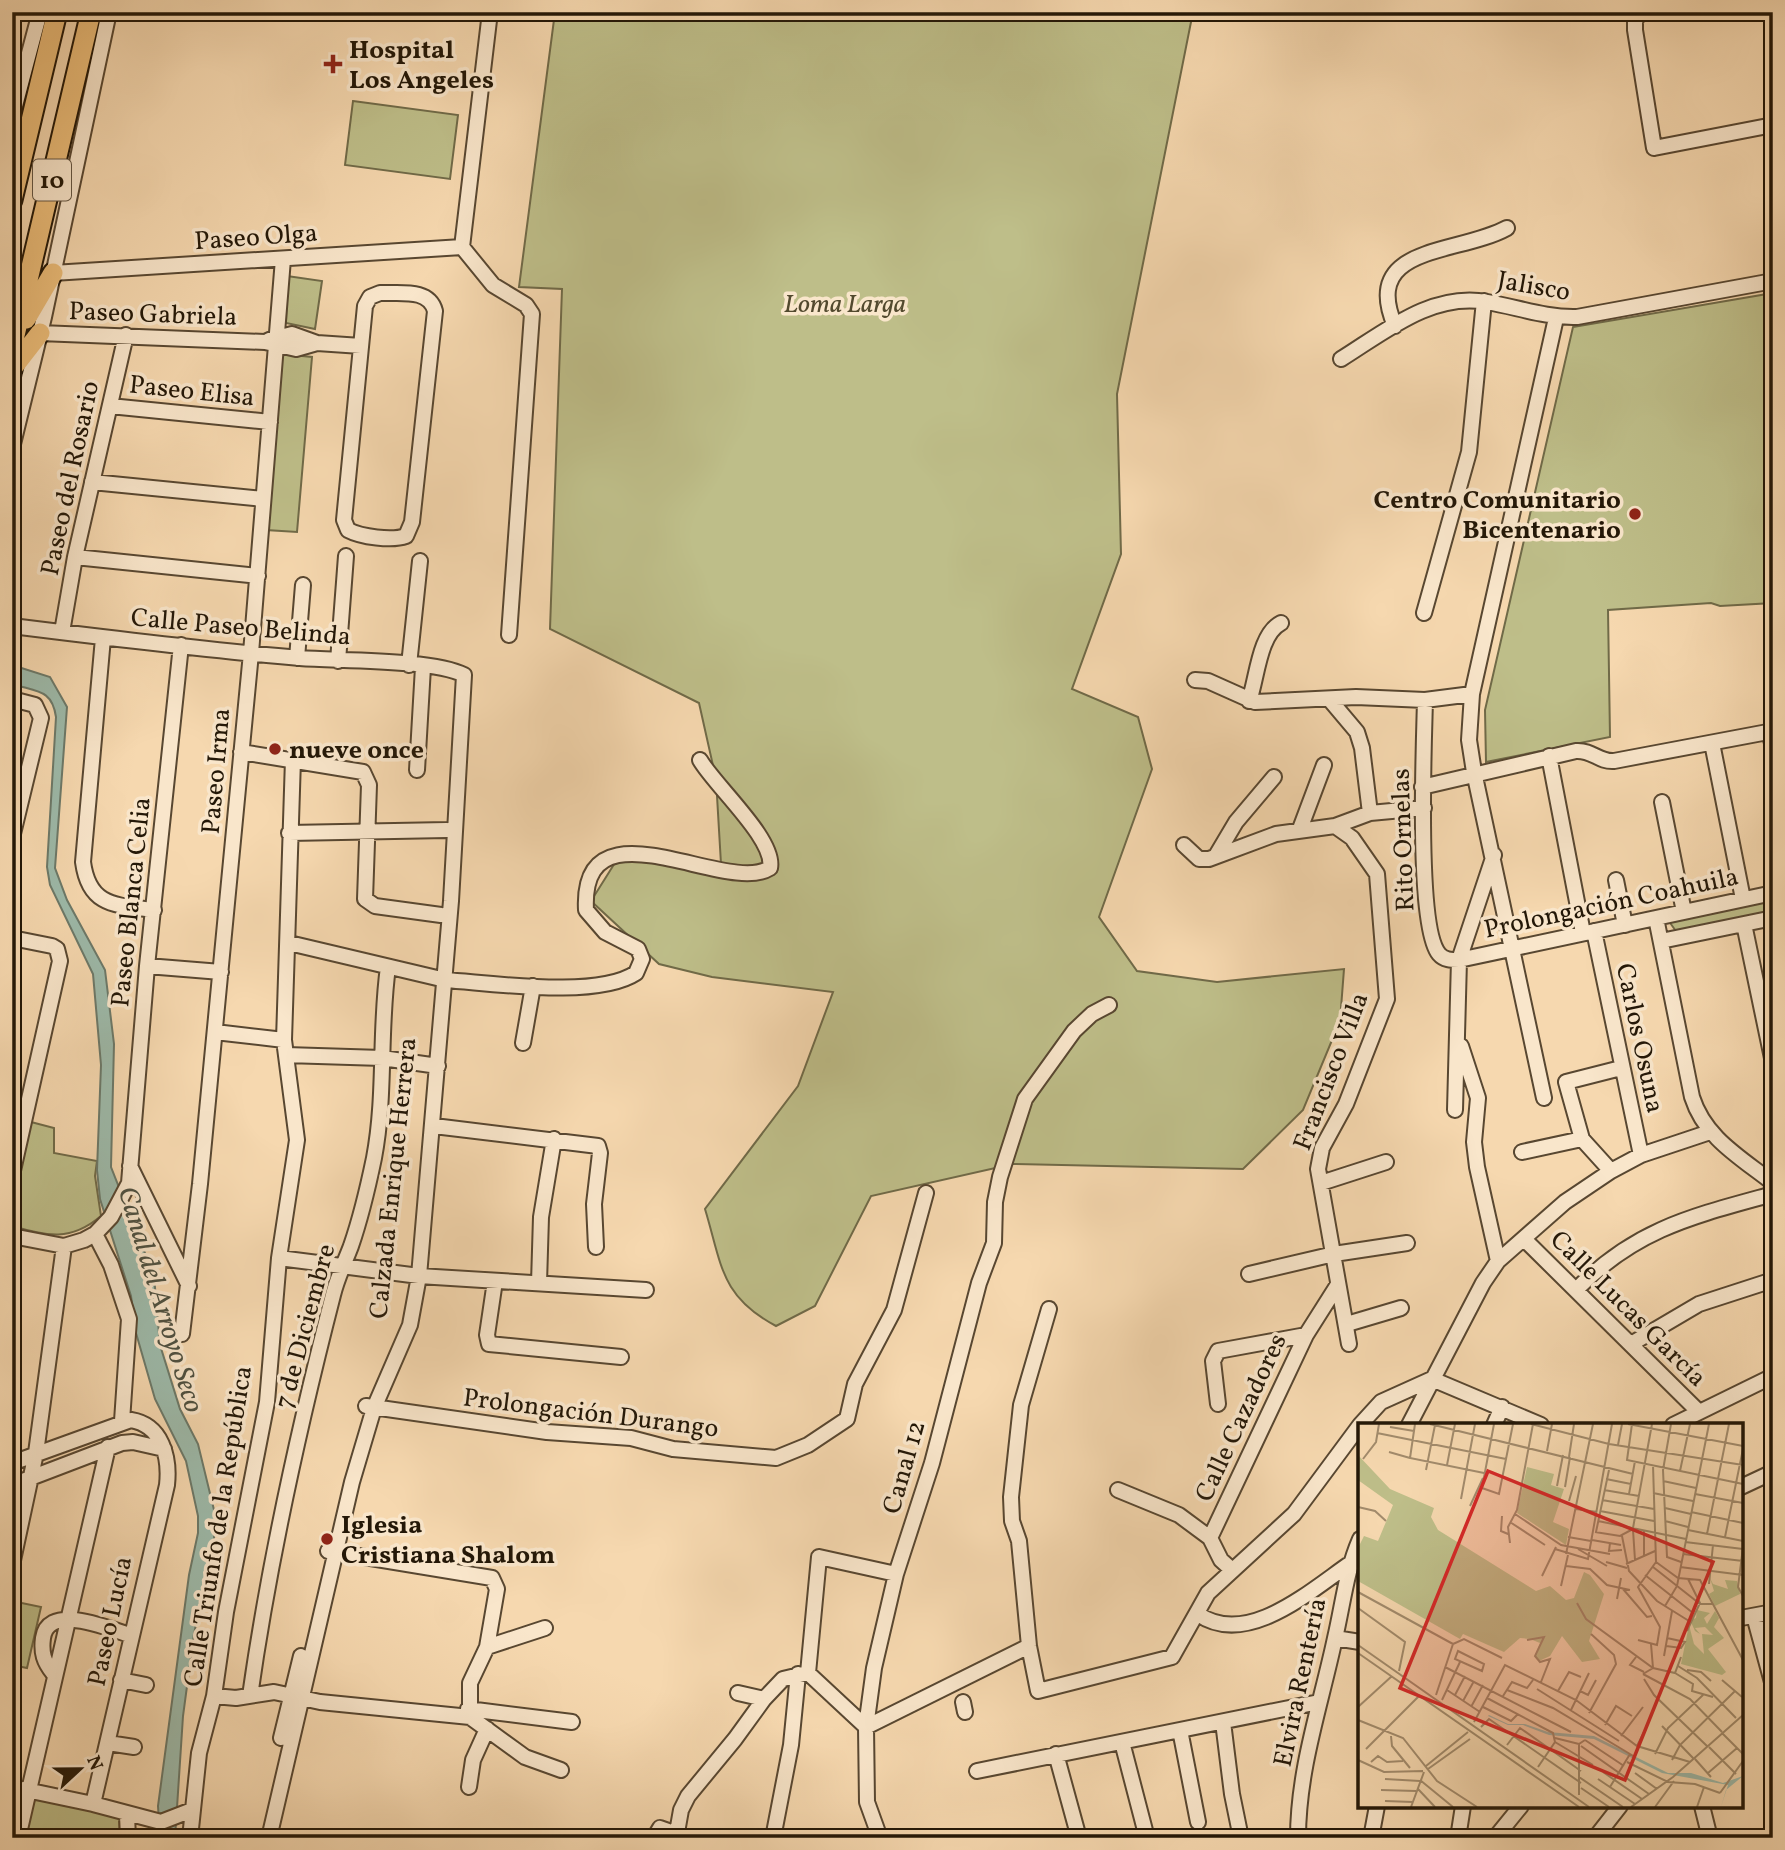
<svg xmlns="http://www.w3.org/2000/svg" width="1785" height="1850" font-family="Vollkorn,serif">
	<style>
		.green { fill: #bebe89; stroke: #706a48; stroke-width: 2 }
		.water { fill: #9dbaaa; stroke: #6c7969; stroke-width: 2 }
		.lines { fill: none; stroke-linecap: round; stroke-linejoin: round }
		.minor-casing { stroke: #584731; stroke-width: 18 }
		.highway-casing { stroke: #231707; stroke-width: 23 }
		.minor { stroke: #f9e6cb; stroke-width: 14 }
		.highway { stroke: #ebbc78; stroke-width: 19 }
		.poi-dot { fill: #8f2418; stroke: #f9e6cb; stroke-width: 2.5 }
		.labels { text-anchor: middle; stroke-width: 7; stroke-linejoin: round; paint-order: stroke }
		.shield { fill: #f9e6cb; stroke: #635542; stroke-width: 2 }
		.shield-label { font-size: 24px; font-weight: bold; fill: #231707 }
		.poi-label { font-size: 26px; font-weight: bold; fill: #231707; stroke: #f9e6cb; text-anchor: start }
		.street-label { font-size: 26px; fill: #231707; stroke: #f9e6cb }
		.park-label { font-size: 26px; font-style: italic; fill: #52492e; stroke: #f9e6cb }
		.water-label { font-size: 28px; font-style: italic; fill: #4e5040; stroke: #f9e6cb }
		.inset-road { fill: none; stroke: #a28b6c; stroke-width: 2 }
		.view { fill: #d62828; fill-opacity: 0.15; stroke: #d62828; stroke-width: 3.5 }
		.inset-edge { fill: none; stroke: #231707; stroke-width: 3.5 }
	</style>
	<rect width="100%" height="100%" fill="#f6d8af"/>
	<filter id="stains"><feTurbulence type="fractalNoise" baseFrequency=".00286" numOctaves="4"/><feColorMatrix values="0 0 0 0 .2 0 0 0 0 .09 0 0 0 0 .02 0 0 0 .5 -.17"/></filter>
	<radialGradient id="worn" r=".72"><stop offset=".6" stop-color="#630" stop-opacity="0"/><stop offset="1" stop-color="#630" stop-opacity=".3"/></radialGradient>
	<path class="green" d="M555,12H1193L1117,394L1121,554L1072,689L1138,717L1152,769L1099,917L1137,971L1217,982L1344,969L1340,1021L1303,1110L1243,1169L1013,1164L871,1196L815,1306L776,1326C720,1296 722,1265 705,1209L798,1086L833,992L712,977L659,964L591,901L618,858L721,864L716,779L699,703L550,629L562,289L519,287Z
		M353,101L458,115L450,179L345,165Z
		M287,276L322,281L315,329L286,323Z
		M1773,293V603L1720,606L1711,603L1608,610L1610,737L1486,762L1485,710L1573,327Z
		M282,354L312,357L297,532L266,530Z
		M1773,897V916L1678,934L1668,920Z
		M31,1122L54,1128V1153L97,1161L95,1176L101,1216C70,1242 48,1236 12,1226V1201Z
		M12,1601L41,1607L27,1668L12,1665Z
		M34,1797L119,1815L120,1838H23Z"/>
	<path class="water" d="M12,665L50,677L67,707L55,868L67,900L105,970L114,1044L111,1167L154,1276L160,1345L180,1409L198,1444L215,1514L214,1539L194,1634L183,1716L175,1838H160L158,1806L189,1575L198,1533V1516L186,1461L155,1399L136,1333L131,1296L100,1199L97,1170L101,1065L93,974L50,885L47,867L56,717C52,689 37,692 12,684Z"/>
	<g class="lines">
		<g class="minor-casing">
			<path id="minor" d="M1640,12L1635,21V30L1654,148L1773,125
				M12,117L40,12
				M462,247L493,285L526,305L532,314L509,635
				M462,247L490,12
				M53,273L462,247
				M380,293C400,294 429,288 435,311L412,522L406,536C392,541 361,537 348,530L344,520L365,306L370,297Z
				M1395,326C1360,244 1458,255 1507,228
				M40,333L265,342L296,349L317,343
				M269,340L292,334L317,343L361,346
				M1341,359C1386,331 1432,292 1487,302C1517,307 1546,318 1577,317L1773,281
				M110,406L270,422
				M12,448L44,317L109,12
				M92,482L263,499
				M75,557L258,576
				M1424,613L1469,452L1484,301
				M12,626C108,638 204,650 300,658C340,661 433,659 464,675L451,901L419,1276L410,1325L374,1408L352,1482L269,1838
				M62,632L75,557L126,335
				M103,638L83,862C89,907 116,905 154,910
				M297,658L303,585
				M338,661L346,556
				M409,665L420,561
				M1195,680L1208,681L1255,702L1356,697L1425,700L1472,694
				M12,699L35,705L41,718L12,838
				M1330,700L1357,732L1362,748L1370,813
				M1425,700C1424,743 1416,927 1439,954C1444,960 1451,960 1459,960L1773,893
				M1249,701C1257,679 1259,634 1281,623
				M1769,731L1773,747
				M1712,743L1743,899
				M241,752L363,772L369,785L365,899L375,906L441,915
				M1549,756L1583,933
				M417,770L423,667
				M1422,787L1576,751C1593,750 1598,762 1614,761L1773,731
				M1662,802L1684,912
				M1335,826L1352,838L1377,874L1387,999L1346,1104L1322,1148L1318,1169L1349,1344
				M1300,829L1324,765
				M289,833L447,830
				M1184,845L1199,859H1209L1276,834L1335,826L1370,813L1424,808
				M1217,854L1236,822L1274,777
				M1616,880L1625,925
				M1656,918L1692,1097C1705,1138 1740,1157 1773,1183
				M1744,924L1773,1063
				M1594,931L1641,1155
				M12,938L52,946L57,949L60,961L12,1175
				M1661,941L1773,918
				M289,943L437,978
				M147,966L221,972
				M445,980C492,983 597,999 636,973L642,959L638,949L605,932L586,910C580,796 726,896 770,868C776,840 715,786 700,760
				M215,1032L284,1040
				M523,1043L533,986
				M1461,1046L1478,1098L1474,1142L1477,1167L1498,1261
				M286,1055L382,1058L438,1066
				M1544,1098L1474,772L1469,740L1472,694L1556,318
				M1455,1110L1459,960L1494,855
				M434,1126L598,1146L600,1153L594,1204L596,1247
				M1522,1152L1582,1139
				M130,1166L189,1286
				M1611,1171L1582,1139L1566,1082L1621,1068
				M1321,1183L1386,1162
				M95,1234L111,1265L129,1319L122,1421
				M12,1236L64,1246L84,1240L95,1234L111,1217L129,1183L147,966L181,645
				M1524,1239L1699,1412
				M279,1258L419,1276L646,1290
				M1249,1274L1334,1254L1407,1243
				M495,1281L487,1335L489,1344L621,1357
				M539,1283L541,1217L554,1139
				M1576,1290C1635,1229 1693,1216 1773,1194
				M1049,1309L1021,1405L1011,1497L1012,1521L1019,1541L1029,1646L1038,1691L1172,1657L1208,1593L1294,1514L1360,1425
				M1347,1324L1401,1308
				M182,1334L200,1184L251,653L283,259
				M1631,1344L1699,1304L1773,1280
				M1218,1404L1213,1361L1218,1351L1306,1335
				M366,1406L547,1432L631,1438L673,1449L776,1458L808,1445L847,1419L855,1384L894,1310L926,1193
				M1360,1425L1381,1402L1432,1379L1541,1425
				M1409,1425L1483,1283L1498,1261L1565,1202L1611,1171L1641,1155L1710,1132
				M1494,1425L1502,1407
				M1673,1425L1773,1376
				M12,1463L131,1420C162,1425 170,1457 167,1485L93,1804
				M12,1485L122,1443L133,1442L164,1449
				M1741,1487L1773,1472
				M1118,1490L1179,1515L1210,1538
				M328,1551L492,1578L497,1589L487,1647L470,1683V1717
				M12,1565L36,1453L64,1246
				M1231,1569L1221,1560L1210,1538L1306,1335L1337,1286
				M1198,1614C1246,1648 1309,1592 1348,1565
				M1754,1616L1773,1686
				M1741,1618L1773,1612
				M1335,1638L1360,1642
				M487,1647L545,1628
				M53,1673C44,1662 41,1653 43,1638C48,1602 109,1629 130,1635
				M808,1673L819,1557L896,1574
				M121,1680L146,1685
				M738,1693L764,1699L783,1679L808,1673L866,1727L1029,1646
				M214,1696L236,1698L274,1692L320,1702L470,1717L525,1757L561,1770
				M250,1696C269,1562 299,1427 333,1295C337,1278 345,1262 351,1246C361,1217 368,1187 374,1158C386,1095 379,1031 388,967
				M963,1702L965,1712
				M468,1709L572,1722
				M1223,1722L1232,1794L1241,1838
				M1180,1730L1198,1822
				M281,1738L301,1656
				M1122,1742L1147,1838
				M108,1743L134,1747
				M1056,1754L1079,1838
				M977,1771L1319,1702
				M12,1787L93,1804L161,1822L192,1810
				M469,1787L473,1760L487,1729
				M1702,1806L1710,1838
				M127,1815L128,1838
				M18,1838L108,1447
				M190,1838L199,1753L214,1696L226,1612L267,1402L279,1258L297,1140L284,1040L293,759
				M654,1838L660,1828L677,1834
				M676,1838L681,1810L688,1796L735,1739L764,1699
				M773,1838L791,1745L798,1674
				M880,1838L867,1802L866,1727L874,1668L896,1574L932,1463L979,1283L994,1243L995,1202L1000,1177L1025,1099L1074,1031L1092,1014L1109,1005
				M1298,1838C1298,1769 1321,1704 1335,1638C1343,1604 1346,1571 1360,1539
				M1371,1838L1377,1806
				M1458,1838L1463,1806
				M1495,1838L1521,1806
				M1595,1838L1620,1806"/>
		</g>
		<g class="highway-casing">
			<path id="highway" d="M12,200L57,12
				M26,319L53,273
				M12,348L91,12
				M12,369L40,333"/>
		</g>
		<use href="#minor" class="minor"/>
		<use href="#highway" class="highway"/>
	</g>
	<g class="poi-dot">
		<path d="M329.5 53.5h7v7h7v7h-7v7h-7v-7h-7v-7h7z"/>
		<circle cx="1635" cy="514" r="7"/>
		<circle cx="275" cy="749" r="7"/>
		<circle cx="327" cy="1539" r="7"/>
	</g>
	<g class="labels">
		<rect class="shield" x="33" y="159.5" width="38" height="41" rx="5"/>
		<g class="shield-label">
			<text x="52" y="188">10</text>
		</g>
		<g class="poi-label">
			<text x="349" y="58">Hospital<tspan x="349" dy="30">Los Angeles</tspan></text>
			<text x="1621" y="508" text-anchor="end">Centro Comunitario<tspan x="1621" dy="30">Bicentenario</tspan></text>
			<text x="289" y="758">nueve once</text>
			<text x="341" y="1533">Iglesia<tspan x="341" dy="30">Cristiana Shalom</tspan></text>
		</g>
		<g class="street-label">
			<text transform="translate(256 236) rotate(-4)" y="9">Paseo Olga</text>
			<text transform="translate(1534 285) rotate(10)" y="9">Jalisco</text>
			<text transform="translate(153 313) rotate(2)" y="9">Paseo Gabriela</text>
			<text transform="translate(192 390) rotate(6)" y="9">Paseo Elisa</text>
			<text transform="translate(69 478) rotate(-78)" y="9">Paseo del Rosario</text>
			<text transform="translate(241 626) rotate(5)" y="9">Calle Paseo Belinda</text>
			<text transform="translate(215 771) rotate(-85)" y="9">Paseo Irma</text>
			<text transform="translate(1402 840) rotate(-92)" y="9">Rito Ornelas</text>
			<text transform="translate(130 902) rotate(-84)" y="9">Paseo Blanca Celia</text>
			<text transform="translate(1611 902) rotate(-12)" y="9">Prolongación Coahuila</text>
			<text transform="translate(1641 1038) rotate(78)" y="9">Carlos Osuna</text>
			<text transform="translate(1330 1071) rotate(-69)" y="9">Francisco Villa</text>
			<text transform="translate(392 1178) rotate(-84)" y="9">Calzada Enrique Herrera</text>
			<text transform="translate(1629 1308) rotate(45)" y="9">Calle Lucas García</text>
			<text transform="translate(304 1326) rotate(-75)" y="9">7 de Diciembre</text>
			<text transform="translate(591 1412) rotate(7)" y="9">Prolongación Durango</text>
			<text transform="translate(1240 1417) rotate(-65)" y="9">Calle Cazadores</text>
			<text transform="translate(903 1467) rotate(-74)" y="9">Canal 12</text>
			<text transform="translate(217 1526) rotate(-81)" y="9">Calle Triunfo de la República</text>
			<text transform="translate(109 1621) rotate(-78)" y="9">Paseo Lucía</text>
			<text transform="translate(1299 1682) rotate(-78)" y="9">Elvira Rentería</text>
		</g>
		<g class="park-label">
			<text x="845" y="312">Loma Larga</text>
		</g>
		<g class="water-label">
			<text transform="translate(162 1299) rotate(73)" y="10">Canal del Arroyo Seco</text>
		</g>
	</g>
	<g transform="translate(1358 1423)">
		<rect width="385" height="385" fill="#f6d8af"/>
		<path d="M0,32L32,66L76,85L73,94L80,107L178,168L192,163L208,177L216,175L226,149L232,152L246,171L231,218L242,236L224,239L204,213L192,233L181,238L177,232L182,220L172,216L162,215L146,229L105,211L102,216L0,158V125L6,113L20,118L35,82L0,57ZM169,44L196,51L193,62L206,66L195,99L211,106L208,122L159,90ZM352,155L355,161L370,166L367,157L379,158L382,171L357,183L351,171L356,168ZM339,187L352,190L346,195L349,201L357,188L361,195L356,204L366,215L350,226L368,249L364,252L323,241L331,202L336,221L346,231L344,211L355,212L347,204L337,205L342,211L337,208L332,197L338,195Z" fill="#bebe89"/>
		<path d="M131,292L150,301H167L190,309L236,313L310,350H333L365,360L385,353L368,367L363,384L370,362L304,350L236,316L191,312L165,302H150L130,293L121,301Z" fill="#9dbaaa"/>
		<path class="inset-road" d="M57,1L52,35L126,50M72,1L275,51M136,1L124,65L141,71L155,1M173,1L251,21L385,42M270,1L385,23M274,1L269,37L385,61M313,1L305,47L309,134L323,139M32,4L56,8M19,10L148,36M260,22L264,1M189,28L194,1M31,29L52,35M211,34L216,1M5,36L18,19L21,1M89,42L97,1M295,42L298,139M68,47L77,2M322,48L332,1M248,56L273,61M305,58L338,65M199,63L205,32M207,64L212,34M246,67L281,73M295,70L335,78M271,71L277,38M337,71L385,80M103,76L117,1M244,77L296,86M211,78L218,53M112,83L125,55M0,84L17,88L28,98M307,85L333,91M218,86L239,89M242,88L296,98M333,89L385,100M157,91L203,122L252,131M144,93L143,108L150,111M240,98L328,116M307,98L330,104M152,99L187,122M275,105L294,1M275,107L277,137M330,107L385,118M286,108V133M237,109L262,113L275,106M238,109L251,47M349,111L371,1M264,113L271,148L299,178L331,198M210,114L233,118M367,114L385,26M234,117L263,122M327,119L385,126M152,120L150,104L159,87L175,1M252,120L251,128L264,127M385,124L380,164L385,173M197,126L230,136L254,1M220,126L249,143M208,131L235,1M325,131L385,138M248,139L269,145M298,139L320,155L342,157L385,237M268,141L297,128M208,143L232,146L249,162L272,167M295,144L342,181H355M322,144L385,152M287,152L335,190M184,153L198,124M351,161L355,122M203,163L210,132M265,166L289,194L294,193M0,169L95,221M259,176L263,155M219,180L228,196L295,245L317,250L323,234M307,183L319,163L351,1M0,185L47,219L41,248M329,208L342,180L330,156M169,217L186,214L177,233L182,239L192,236L183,259M280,217L299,222L302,204L280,164L298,139M95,221L106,216L144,235M0,222L231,384M308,223L323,225L327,219L309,215M100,228L126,241L124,248L97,236ZM0,230L221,384M306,233L314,188M278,234L272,242L286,249M320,243L339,255L378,295M87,244L213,309M329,247L343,249L353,258M317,250L335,261L334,268L355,274M285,251L332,276L364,309M285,251L295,245L293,221M286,256L296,272L349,323M364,257L384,274M179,266L261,318M89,267L122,289M149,267L195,285L277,334M200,268L211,249L223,254M222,268L230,272L238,257M78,272L95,221M97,272L107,253M145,273L154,259L169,265L175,257M129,275L195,310L197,319L180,344M84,277L102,239M105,278L116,258M0,284L34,253M113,284L125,262M125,284L153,298L160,291M213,287L231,250M231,290L258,241L256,232L233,211M0,297L45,315L79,358L119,384M116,299L147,242L218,277L279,323L332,339M247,302L258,283L274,293M304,303L335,335M123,304L131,296L223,360M364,310L385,331M33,313L34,323L52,345M263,313L285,284M197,315L221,321M227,317L266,343M197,319L235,342M149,322L162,305L223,348M223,323L291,371M279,323L289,303M351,324L378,351M8,326L61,273M297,331L310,305L345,272M337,336L353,354M0,337L26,349L65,348M314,337L322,322L377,268M13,339L20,333L29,339L45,338M269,339L310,359L337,361L362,370M68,343L110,309M70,346L112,316M245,349L284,376M277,350L299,366M350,350L379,325M221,354L265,384M27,356L62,358M240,356L277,381M62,357L95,384M252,364L272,331M223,365L251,384M60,366L77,384M23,367L58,368M362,370L385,338M221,372V321L227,317M27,378L55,379M53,384L66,349M273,384L315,354L385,292M297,384L316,358M339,384L346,364"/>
		<path class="view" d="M130,48L355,139L267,357L42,265Z"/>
		<rect width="385" height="385" class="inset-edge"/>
	</g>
	<rect width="1785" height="1850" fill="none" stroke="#f6d8af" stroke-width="42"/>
	<rect x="14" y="14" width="1757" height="1822" fill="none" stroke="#231707" stroke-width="3.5"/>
	<rect x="21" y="21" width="1743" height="1808" fill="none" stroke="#231707" stroke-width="2"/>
	<g transform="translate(80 1769) rotate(68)" stroke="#f9e6cb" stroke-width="5" paint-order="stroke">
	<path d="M0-5L12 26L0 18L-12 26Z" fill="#231707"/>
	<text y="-10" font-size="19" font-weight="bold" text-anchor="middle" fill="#231707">N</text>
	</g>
	<rect width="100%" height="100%" filter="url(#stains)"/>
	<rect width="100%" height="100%" fill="url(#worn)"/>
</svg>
